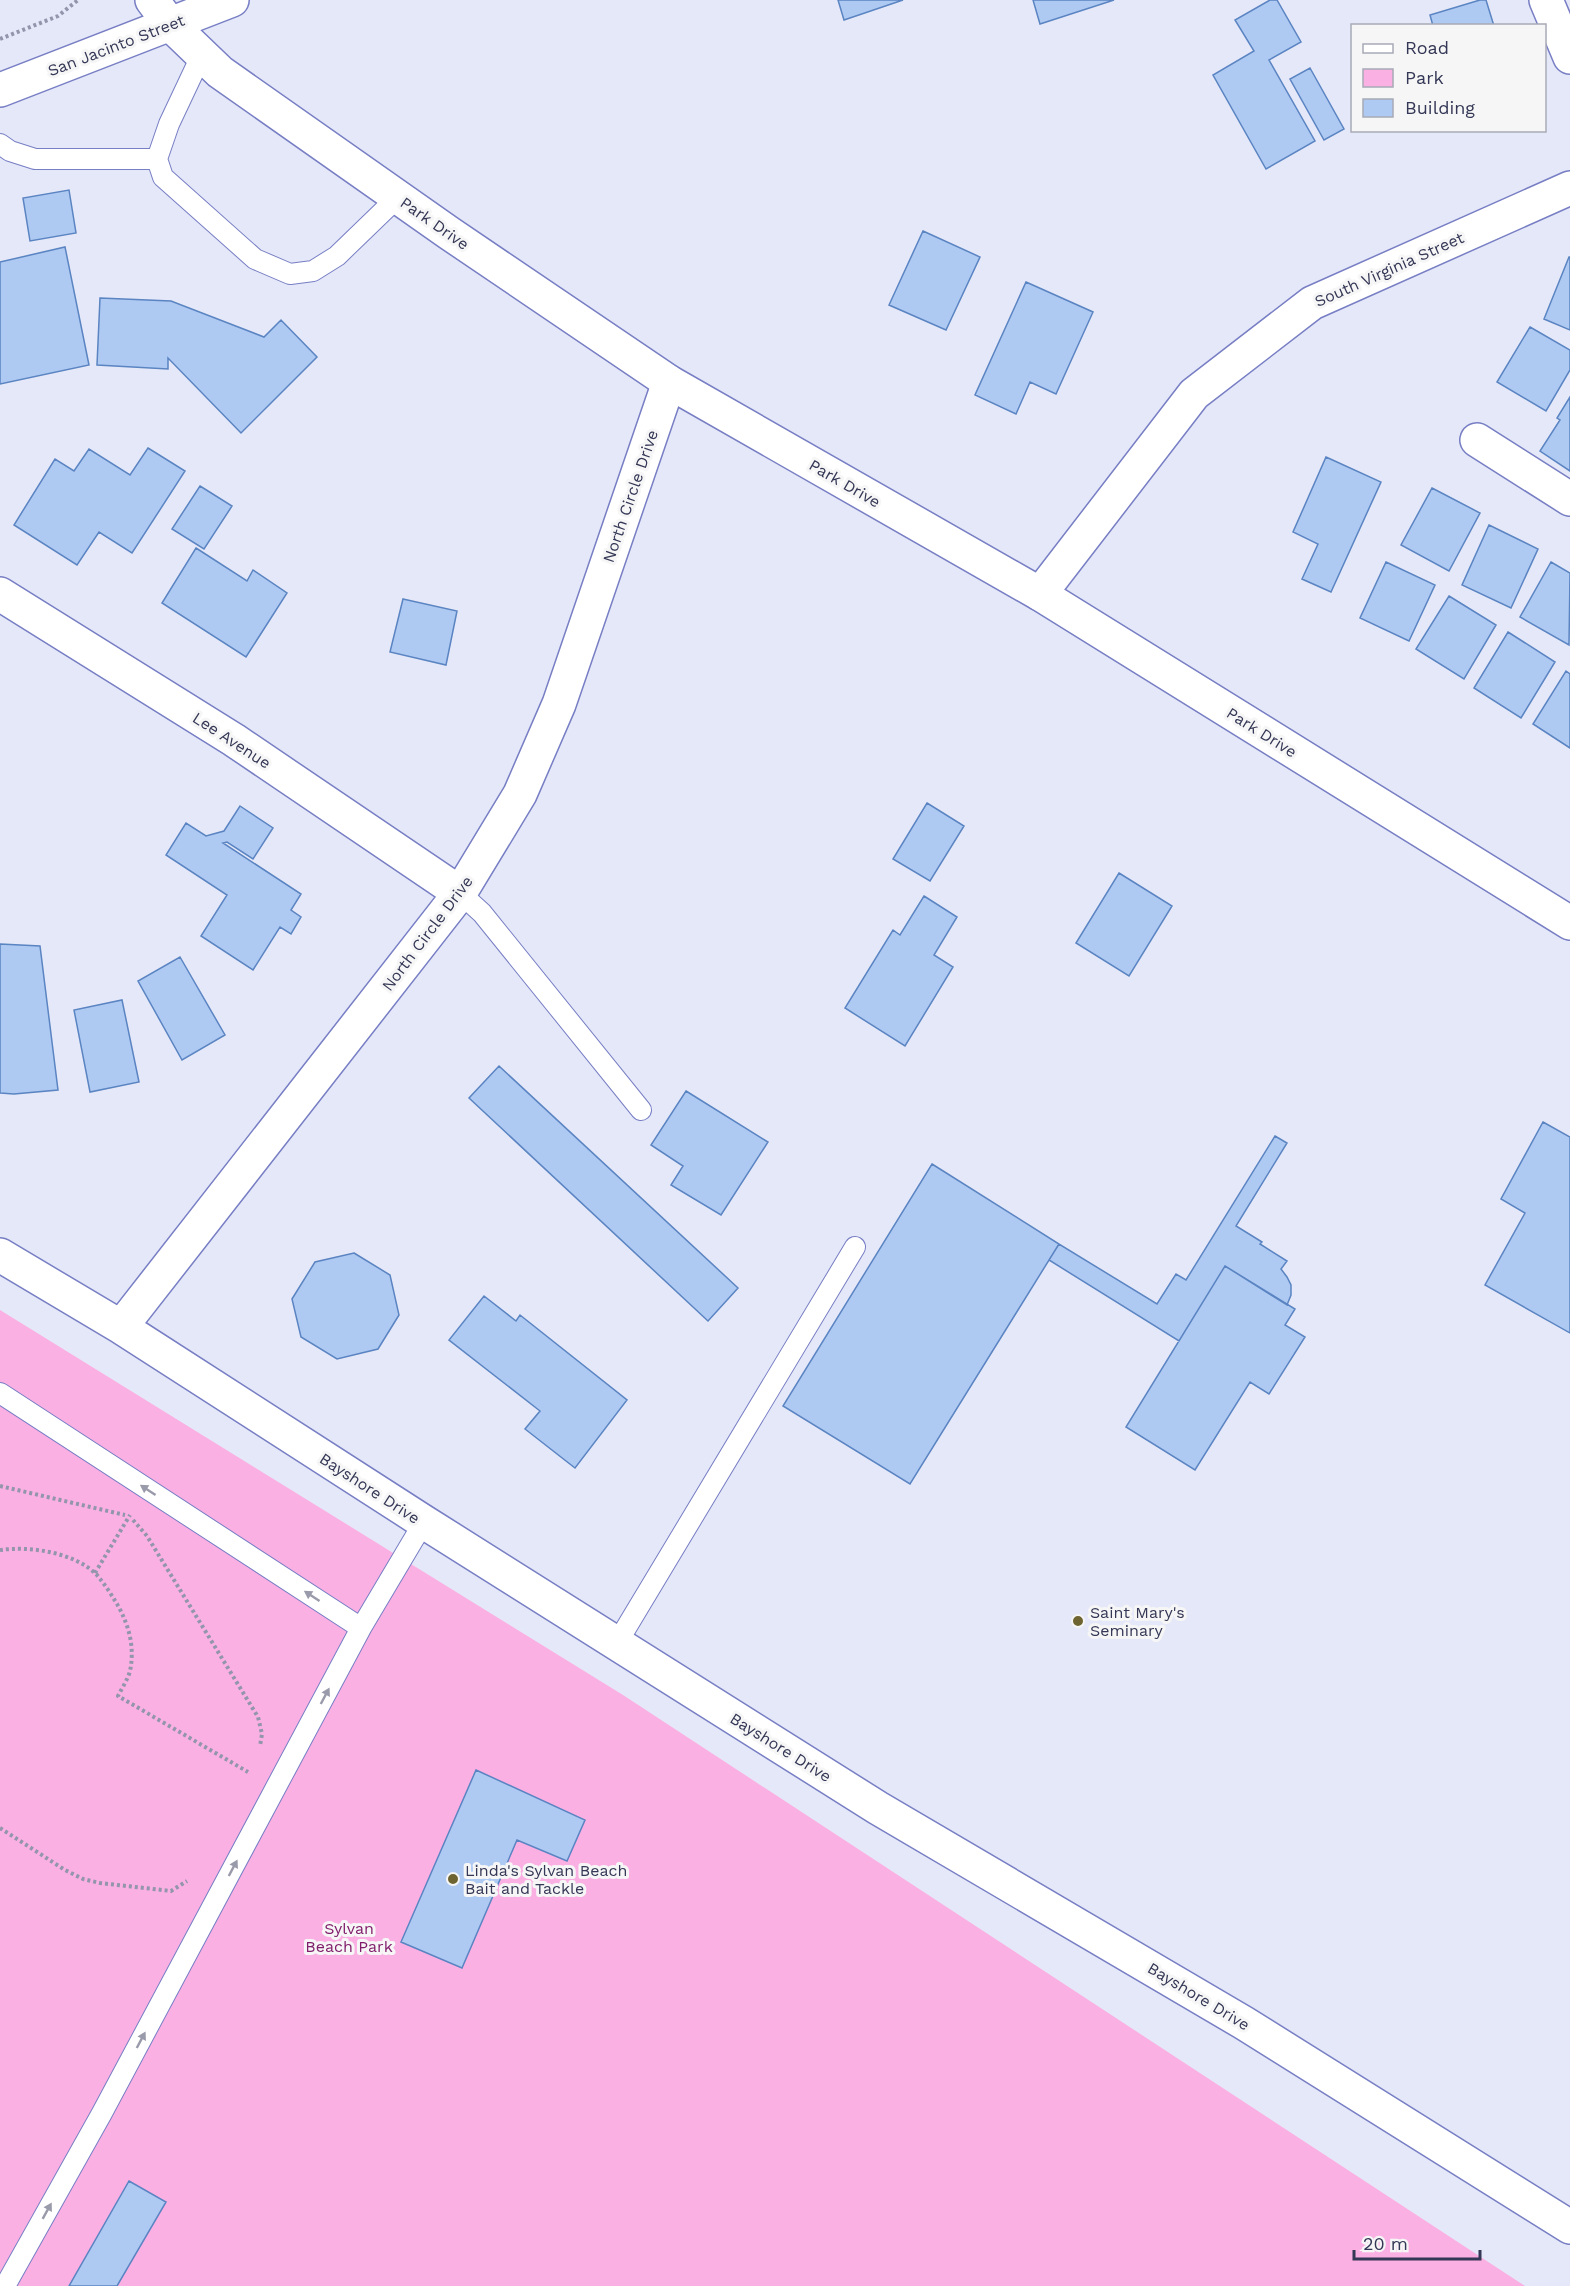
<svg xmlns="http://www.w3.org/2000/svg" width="1570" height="2286" font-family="'Work Sans',sans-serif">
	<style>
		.green { fill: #fbb0e4 }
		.building { fill: #afcaf2; stroke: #5a84c2; stroke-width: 1.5 }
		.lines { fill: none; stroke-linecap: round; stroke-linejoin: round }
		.service-casing { stroke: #777ec4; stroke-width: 22 }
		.minor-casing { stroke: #777ec4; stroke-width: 36 }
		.tertiary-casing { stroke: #777ec4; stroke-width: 36 }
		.path { stroke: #9295ab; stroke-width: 4; stroke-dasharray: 3 3; stroke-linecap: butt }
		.service { stroke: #fff; stroke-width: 20 }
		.minor { stroke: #fff; stroke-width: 33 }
		.tertiary { stroke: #fff; stroke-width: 33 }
		.oneway { fill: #9a9baa }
		.poi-dot { fill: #6e6431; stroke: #f6f6f6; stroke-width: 2 }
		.labels { text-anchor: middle; stroke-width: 6; stroke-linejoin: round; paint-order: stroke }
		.street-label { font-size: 16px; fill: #343755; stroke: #f6f6f6 }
		.poi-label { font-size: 16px; fill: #343755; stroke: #f6f6f6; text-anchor: start }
		.park-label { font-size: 16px; fill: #811e6c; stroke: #f6f6f6 }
	</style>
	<rect width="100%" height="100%" fill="#e5e8f8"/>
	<path class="green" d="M0,1310L623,1695L1525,2286H0Z"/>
	<path class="building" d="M838,0H903L844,20Z
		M1033,0H1114L1040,24Z
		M1270,0H1277L1301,42L1269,60L1315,141L1266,169L1213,75L1254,51L1235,20Z
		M1480,0H1486L1494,26H1433L1430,15Z
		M1310,68L1344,129L1324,140L1290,79Z
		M69,190L76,233L30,241L23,198Z
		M923,231L980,257L946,330L889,305Z
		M65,247L89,365L0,384V262Z
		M1569,257H1570V330L1544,319Z
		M1026,282L1093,312L1056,394L1030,382L1016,414L975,395Z
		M100,298L171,301L264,337L281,320L317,357L241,433L168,358V369L97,365Z
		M1530,327L1570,350V370L1546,411L1497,382Z
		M1570,397V471L1540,451L1560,420L1557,418Z
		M148,448L185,471L132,553L99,532L77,565L14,525L55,459L74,471L89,449L130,475Z
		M1326,457L1381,482L1331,592L1302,579L1318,544L1293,532Z
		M200,486L232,506L204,549L172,529Z
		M1432,488L1480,513L1449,571L1401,545Z
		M1489,525L1538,549L1511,608L1462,585Z
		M196,548L247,581L253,570L287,593L246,657L162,603Z
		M1386,562L1435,585L1409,641L1360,618Z
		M1551,562L1570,573L1569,645L1520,617Z
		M1449,596L1496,625L1464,679L1416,649Z
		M403,599L457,611L446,665L390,652Z
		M1508,632L1555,662L1521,718L1474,688Z
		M1566,671L1570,674V748L1533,724Z
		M927,803L964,826L930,881L893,859Z
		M240,806L273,828L253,859L227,842L223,843L301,894L291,910L301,917L291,934L280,927L253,970L201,936L227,895L166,855L186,823L206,836L224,831Z
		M1119,873L1172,906L1129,976L1076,943Z
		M924,896L957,917L934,955L953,967L905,1046L845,1008L893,930L900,935Z
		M0,944L40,946L58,1090L14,1094L0,1093Z
		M180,957L225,1035L182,1060L138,981Z
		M122,1000L139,1082L90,1092L74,1010Z
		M499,1066L738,1288L708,1321L469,1098Z
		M686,1091L768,1142L721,1215L671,1185L683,1166L651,1145Z
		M1543,1122L1570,1137V1333L1485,1285L1525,1213L1501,1199Z
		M1275,1136L1287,1143L1236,1226L1262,1242L1260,1244L1287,1261L1281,1269L1287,1277L1291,1285V1295L1287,1305L1225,1266L1179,1341L1049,1260L1059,1244L1157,1304L1176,1274L1186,1280Z
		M932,1164L1059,1244L910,1484L783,1406Z
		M354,1253L390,1275L399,1315L378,1349L337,1359L301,1337L292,1299L315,1262Z
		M1225,1266L1295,1309L1285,1325L1305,1337L1269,1394L1250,1382L1195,1470L1126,1427Z
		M484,1296L516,1321L520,1315L627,1400L575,1468L525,1429L540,1411L449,1340Z
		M476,1770L585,1820L567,1861L517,1840L462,1968L401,1942Z
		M129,2181L166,2202L117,2286H69Z"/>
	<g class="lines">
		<g class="service-casing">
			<path id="service" d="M202,54L169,124L157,159L163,177L255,259L290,274L313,271L337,256L398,197
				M0,144L10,151L35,159H157
				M460,893L482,913L641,1110
				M0,1393L361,1628
				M617,1643L855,1247
				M5,2286L102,2113L361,1628L424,1522"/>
		</g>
		<g class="minor-casing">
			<path id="minor" d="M1546,0L1570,57
				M0,90L232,0
				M1477,440L1570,499
				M0,594L234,740L460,893
				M1040,594L1194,394L1312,303L1570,188
				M0,1255L121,1327L424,1522L878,1808L1244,2023L1570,2227
				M121,1327L460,893L520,794L559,704L669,382"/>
		</g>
		<g class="tertiary-casing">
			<path id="tertiary" d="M152,0L170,24L220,72L449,233L669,382L1040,594L1570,923"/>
		</g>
		<path class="path" d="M0,39L58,16L78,0
			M0,1486L125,1515
			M133,1520L147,1536L258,1717L262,1734L260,1746
			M0,1550C30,1546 73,1552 96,1574C104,1583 111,1594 117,1604C129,1625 135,1647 130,1671C128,1679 122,1688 118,1696L248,1772
			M95,1573L130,1515
			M0,1828L65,1870L83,1879L100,1883L171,1891L187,1881"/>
		<use href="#service" class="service"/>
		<use href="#minor" class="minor"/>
		<use href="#tertiary" class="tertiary"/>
	</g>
	<defs><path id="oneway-solid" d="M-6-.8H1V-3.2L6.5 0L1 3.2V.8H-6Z" transform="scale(1.5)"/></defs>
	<g class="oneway">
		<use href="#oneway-solid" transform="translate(148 1490) rotate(-147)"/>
		<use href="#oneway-solid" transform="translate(312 1596) rotate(-147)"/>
		<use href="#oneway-solid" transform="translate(325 1696) rotate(-62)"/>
		<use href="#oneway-solid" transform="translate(233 1868) rotate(-62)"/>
		<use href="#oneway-solid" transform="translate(141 2040) rotate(-62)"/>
		<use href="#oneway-solid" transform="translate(47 2211) rotate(-61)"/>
	</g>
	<g class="poi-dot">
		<circle cx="1078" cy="1621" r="6"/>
		<circle cx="453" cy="1879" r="6"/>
	</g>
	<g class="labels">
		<g class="street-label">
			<text transform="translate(116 45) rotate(-21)" y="6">San Jacinto Street</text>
			<text transform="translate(435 223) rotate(35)" y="6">Park Drive</text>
			<text transform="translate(1389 269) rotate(-24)" y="6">South Virginia Street</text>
			<text transform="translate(845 483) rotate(30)" y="6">Park Drive</text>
			<text transform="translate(630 496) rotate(-71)" y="6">North Circle Drive</text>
			<text transform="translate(1262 732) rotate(32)" y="6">Park Drive</text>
			<text transform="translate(232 740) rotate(33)" y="6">Lee Avenue</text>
			<text transform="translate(427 933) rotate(-53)" y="6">North Circle Drive</text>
			<text transform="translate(370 1488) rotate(33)" y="6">Bayshore Drive</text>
			<text transform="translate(781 1747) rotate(32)" y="6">Bayshore Drive</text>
			<text transform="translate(1199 1996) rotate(31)" y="6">Bayshore Drive</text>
		</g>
		<g class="poi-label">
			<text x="1090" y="1618">Saint Mary's<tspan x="1090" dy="18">Seminary</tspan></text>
			<text x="465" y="1876">Linda's Sylvan Beach<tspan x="465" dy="18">Bait and Tackle</tspan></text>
		</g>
		<g class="park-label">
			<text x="349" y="1934">Sylvan<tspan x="349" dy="18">Beach Park</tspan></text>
		</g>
	</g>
	<rect x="1351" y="24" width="195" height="108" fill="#f6f6f6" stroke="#a8aab6" stroke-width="1.5"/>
	<rect x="1363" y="44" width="30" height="9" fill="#ffffff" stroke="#a8aab6" stroke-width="1.5"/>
	<text x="1405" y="54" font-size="18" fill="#343755">Road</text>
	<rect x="1363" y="69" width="30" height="18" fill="#fbb0e4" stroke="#a8aab6" stroke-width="1.5"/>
	<text x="1405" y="84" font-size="18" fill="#343755">Park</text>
	<rect x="1363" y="99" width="30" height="18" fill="#afcaf2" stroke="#a8aab6" stroke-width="1.5"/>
	<text x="1405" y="114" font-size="18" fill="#343755">Building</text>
	<path d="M1354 2250v9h126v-9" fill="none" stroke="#343755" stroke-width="3"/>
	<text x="1363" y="2250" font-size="18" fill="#343755" stroke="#f6f6f6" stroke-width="4.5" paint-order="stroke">20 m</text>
</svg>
